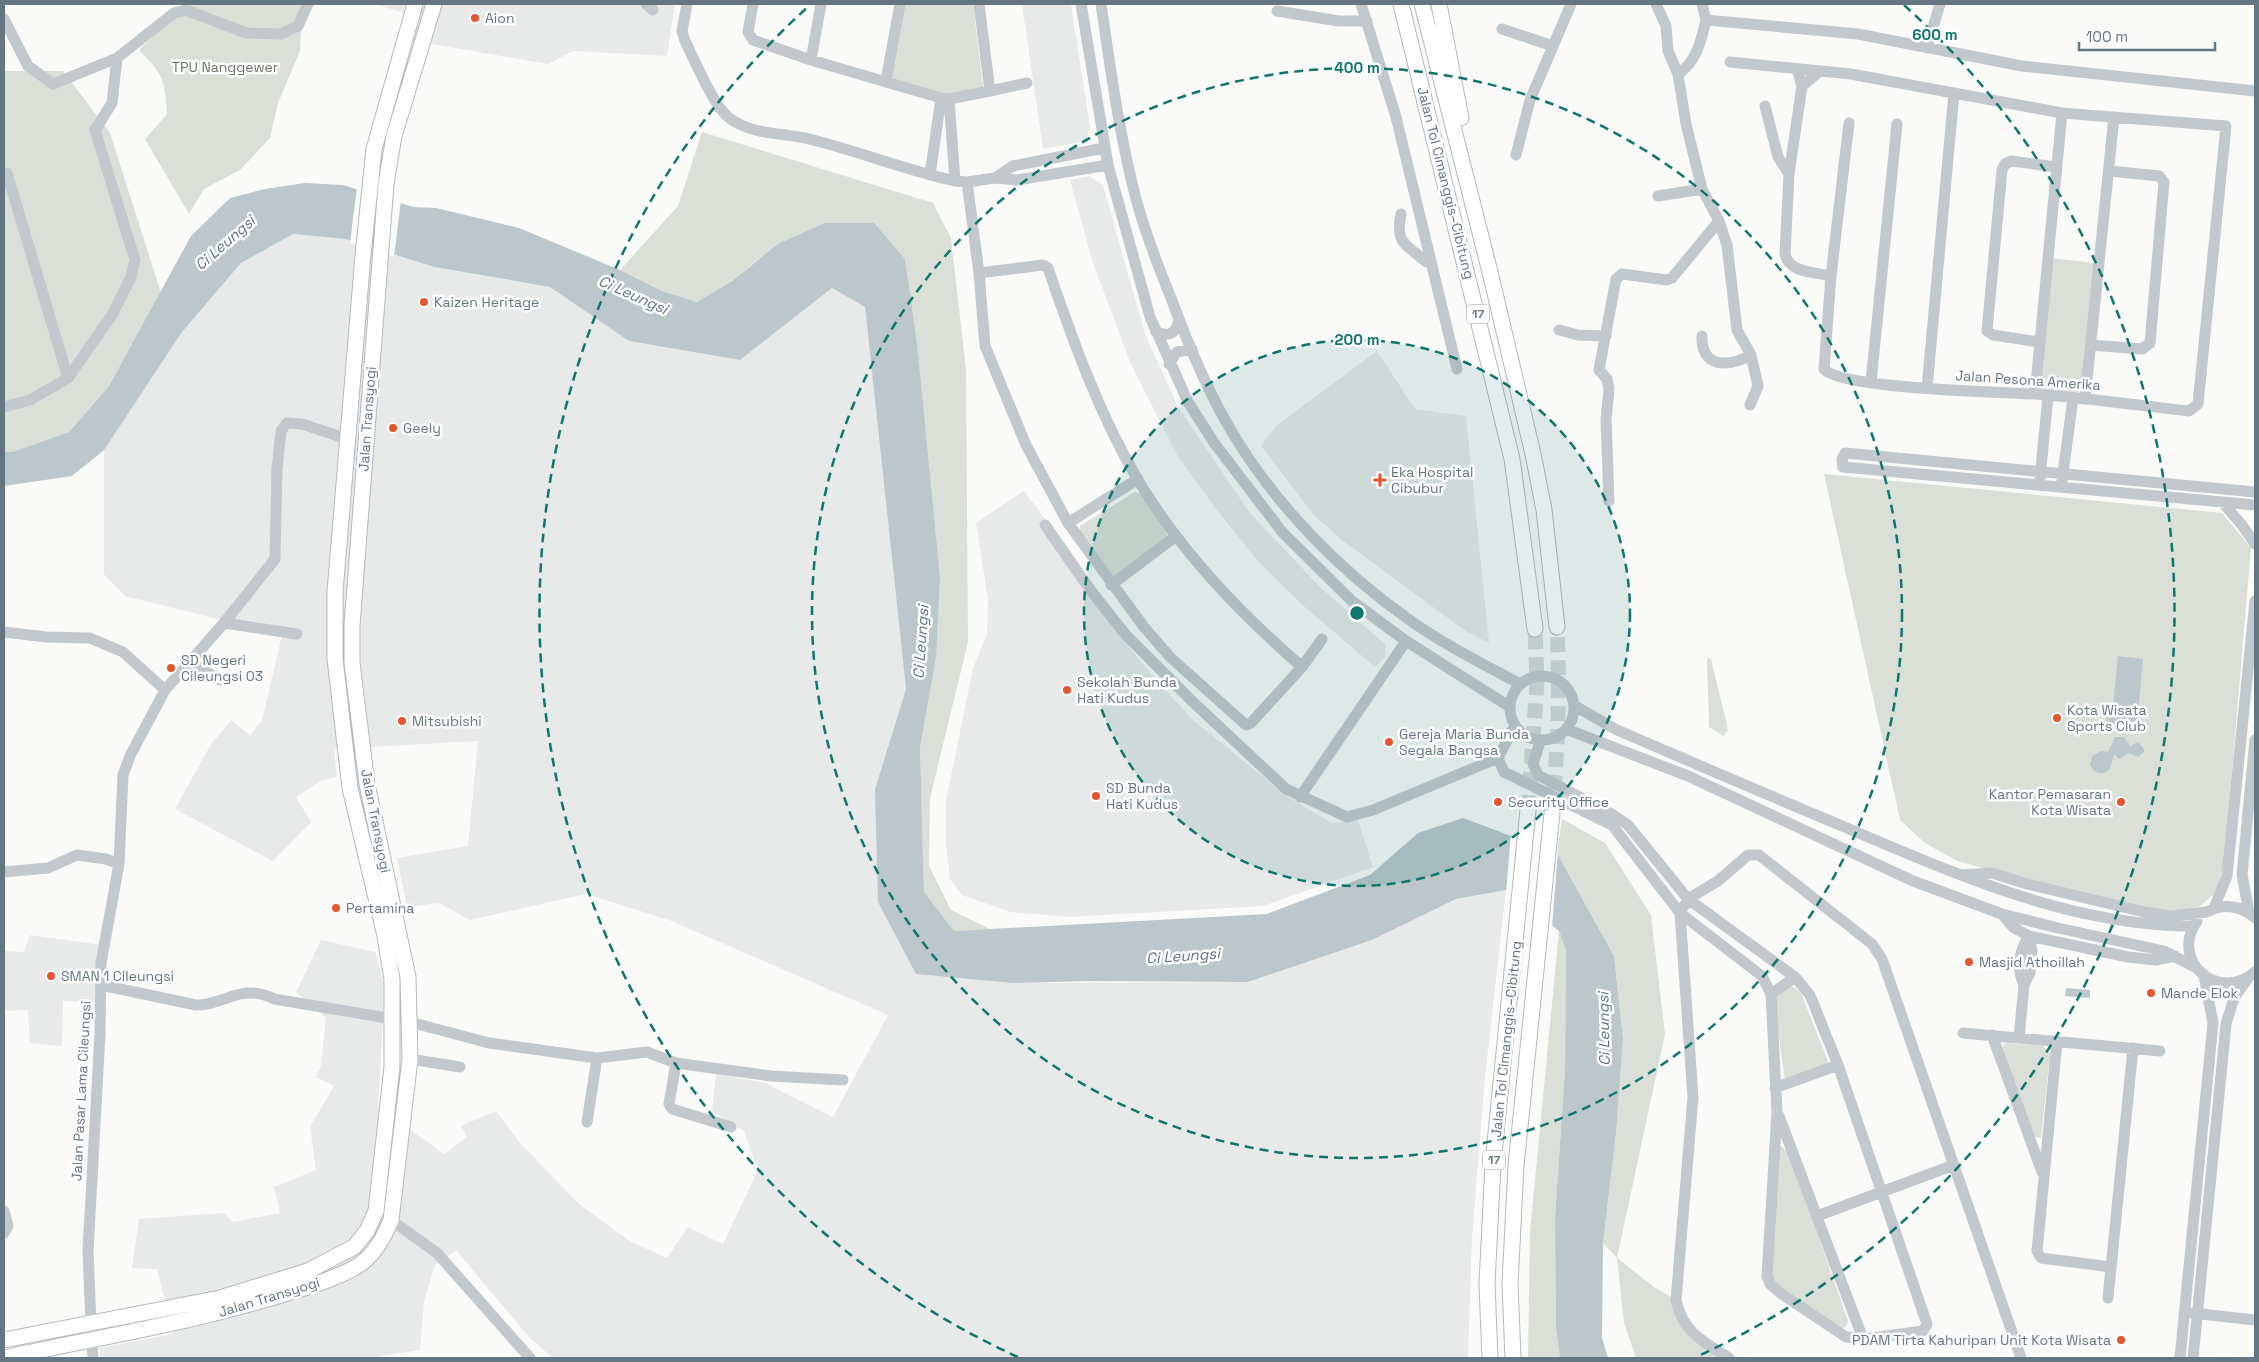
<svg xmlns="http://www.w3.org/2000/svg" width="2259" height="1362" font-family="'Space Grotesk',sans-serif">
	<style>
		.built { fill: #e8e9e9 }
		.green { fill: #dadfd7 }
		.water { fill: #bbc7cb }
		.pier { fill: #fafaf8 }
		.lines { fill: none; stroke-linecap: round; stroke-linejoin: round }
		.highway-tunnel { stroke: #d5d9db; stroke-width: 15; stroke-dasharray: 15 8; stroke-linecap: butt }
		.highway-casing { stroke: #b4b9bd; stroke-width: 17 }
		.minor { stroke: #c3c8cc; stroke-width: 11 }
		.highway { stroke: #fff; stroke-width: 15 }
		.ring { fill: none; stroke: #0f766e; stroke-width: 2.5; stroke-dasharray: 9 6 }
		.poi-dot { fill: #e4572e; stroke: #fff; stroke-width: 2 }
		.labels { text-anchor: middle; stroke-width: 5; stroke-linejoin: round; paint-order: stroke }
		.shield { fill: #fff; stroke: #939fa8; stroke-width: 1 }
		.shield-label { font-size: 12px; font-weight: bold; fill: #657683 }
		.poi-label { font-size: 14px; fill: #657683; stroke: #fff; text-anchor: start }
		.park-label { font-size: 14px; fill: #687a64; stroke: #fff }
		.street-label { font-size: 14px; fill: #657683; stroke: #fff }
		.water-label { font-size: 15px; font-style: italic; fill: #60757c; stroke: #fff }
		.centre { fill: #0f766e; stroke: #fff; stroke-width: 2.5 }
		.ring-label { font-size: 15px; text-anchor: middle; font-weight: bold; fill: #0f766e; stroke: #fff; stroke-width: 5; stroke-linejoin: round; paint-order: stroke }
	</style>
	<rect width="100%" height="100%" fill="#fafaf8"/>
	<path class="built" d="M375,4H675L667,56L573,51L548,64L397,38L404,13Z
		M1022,4H1071L1090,127L1086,141L1043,149Z
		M1090,176L1103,185L1145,334L1178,407L1250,513L1320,587L1386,645L1385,657L1375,667L1306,608L1257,560L1213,505L1177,455L1130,362L1093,263L1070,180Z
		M293,234L345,239L434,267L550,287L629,341L740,360L832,288L865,307L906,689L875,789L916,974L1012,983L1248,982L1372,940L1456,899L1506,890L1485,1077L1472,1237L1468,1358H553L529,1337L456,1250L435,1265L424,1301L420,1350L369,1358H100V1348L173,1334L157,1269L132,1268L139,1219L224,1213L233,1222L280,1213L274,1187L316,1170L310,1127L334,1086L315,1077L321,1066L326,1018L296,992L321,940L375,952L385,986L378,1107L444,1154L467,1137L461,1126L496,1111L520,1143L579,1204L631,1242L667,1258L688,1227L723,1244L758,1170L744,1131L712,1111L716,1074L765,1083L833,1117L888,1015L669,920L586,894L470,920L439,903L407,907L397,858L468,846L478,741L334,749L337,777L321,781L296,797L311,822L273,861L175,809L210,746L231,720L250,735L262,721L282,635L125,596L104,574V447L182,332L241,263Z
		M1377,351L1415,409L1466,416L1489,643L1467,632L1343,541L1314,515L1261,446L1276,426Z
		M1024,491L1051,527L1111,624L1151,674L1193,720L1288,797L1332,823L1358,820L1373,867L1263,906L1069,917L1011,912L962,895L950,879L946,845V801L973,668L987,634L988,599L976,523Z
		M30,935L102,945L95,1002L63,1001L62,1046L30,1043L28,1010L4,1011V951L24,952Z"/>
	<path class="green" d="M189,4H302L300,51L278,103L270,138L240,170L204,189L189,214L145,139L167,114C165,80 164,75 139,50L167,22L188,10Z
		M902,4H973L983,87L952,97L890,79Z
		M4,71H63L110,133L161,293L109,386L69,432L12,452H4Z
		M702,132L933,203L951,238L966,370L968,642L930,798L929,866L951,910L990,929L954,931L924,892L920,747L923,418L916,334L905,259H758L732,281L697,302L662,291L620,270L678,206Z
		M2049,258L2095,263L2082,388L2075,395L2040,389Z
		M1824,474L2222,513L2251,548L2224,865L2216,892L2200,906L2183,911L2133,908L1957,861L1925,843L1900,820Z
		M1135,492L1142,494L1166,528L1167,536L1112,578L1079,533L1080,526Z
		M1707,658L1711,659L1728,730L1724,736L1709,727Z
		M1562,819L1605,843L1651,915L1665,1034L1617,1258L1654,1287L1676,1300L1689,1332L1729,1358H1636L1624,1323L1617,1258L1603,1243L1616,1134L1623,1039L1614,956L1557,853Z
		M1559,931L1566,951L1565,1069L1555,1217L1556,1329L1560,1358H1528L1530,1232Z
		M1785,980L1801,993L1828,1061L1826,1067L1785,1081L1772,987Z
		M2006,1043L2043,1046L2050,1054L2041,1138L2034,1137L2001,1049Z
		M1781,1146L1789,1153L1848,1321L1846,1327L1840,1329L1774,1284L1771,1278L1777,1147Z"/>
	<path class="water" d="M305,183L343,185L413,207L436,208L519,228L620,270L662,291L697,302L732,281L778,244L825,223H874L905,259L916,334L940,578L936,657L920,747L924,892L954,931L1267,914L1370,875L1418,833L1463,818L1557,853L1614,956L1623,1039L1616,1134L1603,1243L1602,1338L1608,1358H1560L1556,1329L1555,1217L1565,1069L1566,951L1559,931L1506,890L1456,899L1372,940L1248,982L1091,981L1012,983L916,974L878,902L875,789L906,689L865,307L832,288L740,360L629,341L550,287L434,267L345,239L293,234L241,263L182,332L104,450L72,476L4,486V452H12L69,432L109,386L191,236L230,198L265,189Z
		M2118,656L2143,659L2137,727L2107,724L2106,712L2109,706H2113Z
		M2115,737H2124L2130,746L2138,742L2144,749V752L2138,757L2128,753L2119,759L2114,754L2110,769C2103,776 2095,774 2090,765L2092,756L2101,751L2108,752Z
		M2066,988L2090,990V998L2065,996Z"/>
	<path class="pier" d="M357,187L377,193L370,250L350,243Z
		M380,194L401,200L394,257L373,251Z
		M1511,833L1558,850L1552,928L1506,893Z"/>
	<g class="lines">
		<path class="highway-tunnel" d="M1528,810L1537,682L1535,629
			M1552,813C1558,751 1560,690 1557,627"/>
		<g class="highway-casing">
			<path id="highway" d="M1401,4L1512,459L1535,629
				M1422,4L1490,272L1533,454L1544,510L1557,627
				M1439,4L1461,118
				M4,1340L220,1298L308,1271L354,1247L367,1231L376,1211L392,1067V979L385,936L350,788L335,659V592L363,255L374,149L415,4
				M4,1358C94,1338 185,1324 274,1297C299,1290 341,1278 362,1263C376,1252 385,1235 391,1220L410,1059L408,977L367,784L352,663V625L386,184L394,136L434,4
				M1490,1358L1487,1284L1493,1164L1528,810
				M1513,1358L1510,1284L1516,1166L1552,813"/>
		</g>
		<path class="minor" d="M646,4L653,10
			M687,4L682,31L685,41C695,61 713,104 728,117C752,136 782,132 809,139C858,151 906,170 955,181L967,182L995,178L1017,180L1108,165
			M753,4L748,32L753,40L811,60L941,98L949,99L990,91L979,4
			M1081,4L1108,165L1150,317L1188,402L1215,444L1283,533L1352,601L1406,641L1510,707
			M1101,4C1110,65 1118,126 1133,187C1142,225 1156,261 1171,298C1188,344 1207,391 1232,432C1276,506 1341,572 1411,621C1445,645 1483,664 1520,684
			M1361,4L1396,117L1457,369
			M1656,4L1666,26L1668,51L1678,74L1686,124L1702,189L1719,221L1727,245L1737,330L1751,355L1758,386L1750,405
			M1702,4L1706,20L1858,34L2022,66L2255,91
			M1277,11L1339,21H1367
			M4,19L28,66L53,84L117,58L174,13L186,10L246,33L281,34L298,26L308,4
			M1502,29L1553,46
			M1927,48L1940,4
			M811,60L821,4
			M1730,62L1851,74L2062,113L2226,126L2198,404L2189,411C2137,405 2086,398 2034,394C2001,392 1840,389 1824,369L1831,276L1849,123
			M1797,69L1802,86L1820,71
			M1678,74C1697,61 1701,41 1706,20
			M886,81L900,4
			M1802,86L1789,174L1785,254C1789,273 1815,272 1831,276
			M990,91L1027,83
			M949,99L955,181
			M1765,106L1778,157L1789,174
			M1516,155L1530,100L1571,4
			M7,173L68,378
			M930,175L941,98
			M995,178L1013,166L1104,148
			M967,182L979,273L985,346L1026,445L1068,523L1144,627L1171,658L1246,725L1251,723L1302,667L1322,639
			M1658,196L1702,189
			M1401,214C1395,244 1405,243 1426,262
			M979,273L1043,265L1048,268C1073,341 1099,414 1138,480C1181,552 1239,612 1302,667
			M1559,330L1578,335L1606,336
			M1156,332C1169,337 1176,334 1179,320
			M1702,336C1701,369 1729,367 1751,355
			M2039,342L1993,335L1987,331L2002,170L2005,164L2011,161L2056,167
			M2091,345L2142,349L2150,343L2164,182L2159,176L2110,171
			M1169,364L1177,352L1192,349
			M1871,382L1897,124
			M1927,388L1954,93
			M2035,394L2062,113
			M2085,399L2114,117
			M4,407L30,400L68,378L112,315L131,277L135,260L130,244L95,130L112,103L117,58
			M2040,478L2048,396
			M2062,481L2073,398
			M2255,492L1845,453L1842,459L1843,467L2255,505
			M1609,501L1606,420L1609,389L1607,379L1599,370L1616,279L1622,274L1667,280L1672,278L1719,221
			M2222,502L2242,525L2255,544
			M1068,523L1138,479
			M1045,525L1091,591L1126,635L1193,702L1286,789L1347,817L1373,810L1498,758L1515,725
			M1111,585L1176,536
			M224,623L297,634
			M4,632L46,637L90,638L123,652L165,690
			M189,661L220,680
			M1510 708a32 32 0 1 1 64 0a32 32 0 1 1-64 0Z
			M1575,706L1617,730C1694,763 1770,796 1847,828C1958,875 2071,926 2193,926
			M1566,729L1688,776L1913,881L2002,914L2058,928L2164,951L2195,967
			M1498,758L1504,772L1612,825L1680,913L1762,976L1771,994L1777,1112L1767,1276L1770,1284L1780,1293L1846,1337L1863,1339L1923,1331L1927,1324L1838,1065L1810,995L1795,977L1688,899L1628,825L1612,814L1538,775L1533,764L1540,742
			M1300,797L1406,641
			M4,872L48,868L77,855L106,859L119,864
			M1961,875L1992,873L2027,884L2144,912L2171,916L2206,912
			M2214,908L2227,876L2255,601
			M2209,911C2225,903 2242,906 2255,918
			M2249,912L2242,875L2255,740
			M2002,914L2013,927L2029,936L2128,957L2156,960L2175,956
			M2197,921C2169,960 2218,1004 2255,972
			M101,985L196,1005C224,1006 240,982 274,999L393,1019
			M2024,985C2016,967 2019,952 2029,936
			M1771,994L1795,977
			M410,1022L489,1043L597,1058L647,1052L676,1063L705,1067L771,1076L843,1080
			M1963,1033L2160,1051
			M1992,1035L2042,1172
			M2019,1038L2024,985L2030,973L2032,951L2029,936
			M2057,1041L2037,1251L2041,1258L2111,1267
			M410,1059L460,1067
			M676,1063L669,1104L672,1109L731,1127
			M1775,1088L1838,1065
			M1779,1116L1863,1339
			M587,1122L597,1058
			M4,1211L8,1226L4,1233
			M1817,1216L1954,1165
			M391,1220L437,1253L530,1358
			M2108,1298L2133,1048
			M2192,1313L2255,1320
			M91,1324L88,1250L100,1034L101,963L119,864L123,775L130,756L165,690L224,623L275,559L277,469L281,431L287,423L302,424L347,439
			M92,1340L93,1358
			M1729,1358C1703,1341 1683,1333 1676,1300L1693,1097L1680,913L1688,899L1718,881L1748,855H1759L1872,944L1882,959L2021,1358
			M2180,1358L2213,1023L2204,976
			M2193,1358L2226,1024L2234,998L2248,978"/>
		<use href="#highway" class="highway"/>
	</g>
	<circle cx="1357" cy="613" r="273" fill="#0f766e" fill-opacity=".12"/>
	<g class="ring">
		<circle cx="1357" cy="613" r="273"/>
		<circle cx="1357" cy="613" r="545"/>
		<path d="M1018 1357A818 818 0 0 1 810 5M1904 5A818 818 0 0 1 1696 1357"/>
	</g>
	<g class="poi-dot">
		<circle cx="475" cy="18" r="5"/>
		<circle cx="424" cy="302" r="5"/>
		<circle cx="393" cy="428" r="5"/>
		<path d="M1377.5 472.5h5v5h5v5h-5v5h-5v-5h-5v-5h5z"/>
		<circle cx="171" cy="668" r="5"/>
		<circle cx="1067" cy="690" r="5"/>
		<circle cx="2057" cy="718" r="5"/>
		<circle cx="402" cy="721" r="5"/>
		<circle cx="1389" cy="742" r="5"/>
		<circle cx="1096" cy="796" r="5"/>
		<circle cx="1498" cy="802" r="5"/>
		<circle cx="2121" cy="802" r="5"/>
		<circle cx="336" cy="908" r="5"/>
		<circle cx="1969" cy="962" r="5"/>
		<circle cx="51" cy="976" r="5"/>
		<circle cx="2151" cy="993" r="5"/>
		<circle cx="2121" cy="1340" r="5"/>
	</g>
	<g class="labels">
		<g class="shield">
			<rect x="1467" y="304.5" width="22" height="19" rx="4"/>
			<rect x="1483" y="1150.5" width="22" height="19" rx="4"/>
		</g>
		<g class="shield-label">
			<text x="1478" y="318">17</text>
			<text x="1494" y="1164">17</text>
		</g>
		<g class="poi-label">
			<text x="485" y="23">Aion</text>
			<text x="434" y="307">Kaizen Heritage</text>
			<text x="403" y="433">Geely</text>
			<text x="1391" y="477">Eka Hospital<tspan x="1391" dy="16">Cibubur</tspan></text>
			<text x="181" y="665">SD Negeri<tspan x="181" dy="16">Cileungsi 03</tspan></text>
			<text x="1077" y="687">Sekolah Bunda<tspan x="1077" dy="16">Hati Kudus</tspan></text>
			<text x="2067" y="715">Kota Wisata<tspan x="2067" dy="16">Sports Club</tspan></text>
			<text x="412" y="726">Mitsubishi</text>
			<text x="1399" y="739">Gereja Maria Bunda<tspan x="1399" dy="16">Segala Bangsa</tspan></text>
			<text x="1106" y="793">SD Bunda<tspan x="1106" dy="16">Hati Kudus</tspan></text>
			<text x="2111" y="799" text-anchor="end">Kantor Pemasaran<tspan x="2111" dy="16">Kota Wisata</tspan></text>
			<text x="1508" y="807">Security Office</text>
			<text x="346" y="913">Pertamina</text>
			<text x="1979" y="967">Masjid Athoillah</text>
			<text x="61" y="981">SMAN 1 Cileungsi</text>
			<text x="2161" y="998">Mande Elok</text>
			<text x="2111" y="1345" text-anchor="end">PDAM Tirta Kahuripan Unit Kota Wisata</text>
		</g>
		<g class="park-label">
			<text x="225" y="72">TPU Nanggewer</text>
		</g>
		<g class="street-label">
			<text transform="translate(1446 183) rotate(76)" y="5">Jalan Tol Cimanggis–Cibitung</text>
			<text transform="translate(2028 380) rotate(4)" y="5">Jalan Pesona Amerika</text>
			<text transform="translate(367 419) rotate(-86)" y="5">Jalan Transyogi</text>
			<text transform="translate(376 821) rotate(79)" y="5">Jalan Transyogi</text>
			<text transform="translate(1506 1039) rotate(-84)" y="5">Jalan Tol Cimanggis–Cibitung</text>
			<text transform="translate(81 1091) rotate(-87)" y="5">Jalan Pasar Lama Cileungsi</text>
			<text transform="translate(269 1297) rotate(-17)" y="5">Jalan Transyogi</text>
		</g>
		<g class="water-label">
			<text transform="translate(225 243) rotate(-41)" y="5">Ci Leungsi</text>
			<text transform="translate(633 295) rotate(24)" y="5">Ci Leungsi</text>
			<text transform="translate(921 642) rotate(-86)" y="5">Ci Leungsi</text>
			<text transform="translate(1183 956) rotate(-4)" y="5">Ci Leungsi</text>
			<text transform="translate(1604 1029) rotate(-91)" y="5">Ci Leungsi</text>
		</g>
	</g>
	<circle cx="1357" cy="613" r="8" class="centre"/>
	<g class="ring-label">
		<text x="1935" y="40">600 m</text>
		<text x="1357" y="73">400 m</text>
		<text x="1357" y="345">200 m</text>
	</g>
	<rect width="2259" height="1362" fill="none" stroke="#657683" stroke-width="10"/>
	<path d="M2079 42v8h136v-8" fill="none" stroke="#657683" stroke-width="2.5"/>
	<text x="2086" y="42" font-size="15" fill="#657683" stroke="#ffffff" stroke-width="4" paint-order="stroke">100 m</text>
</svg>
